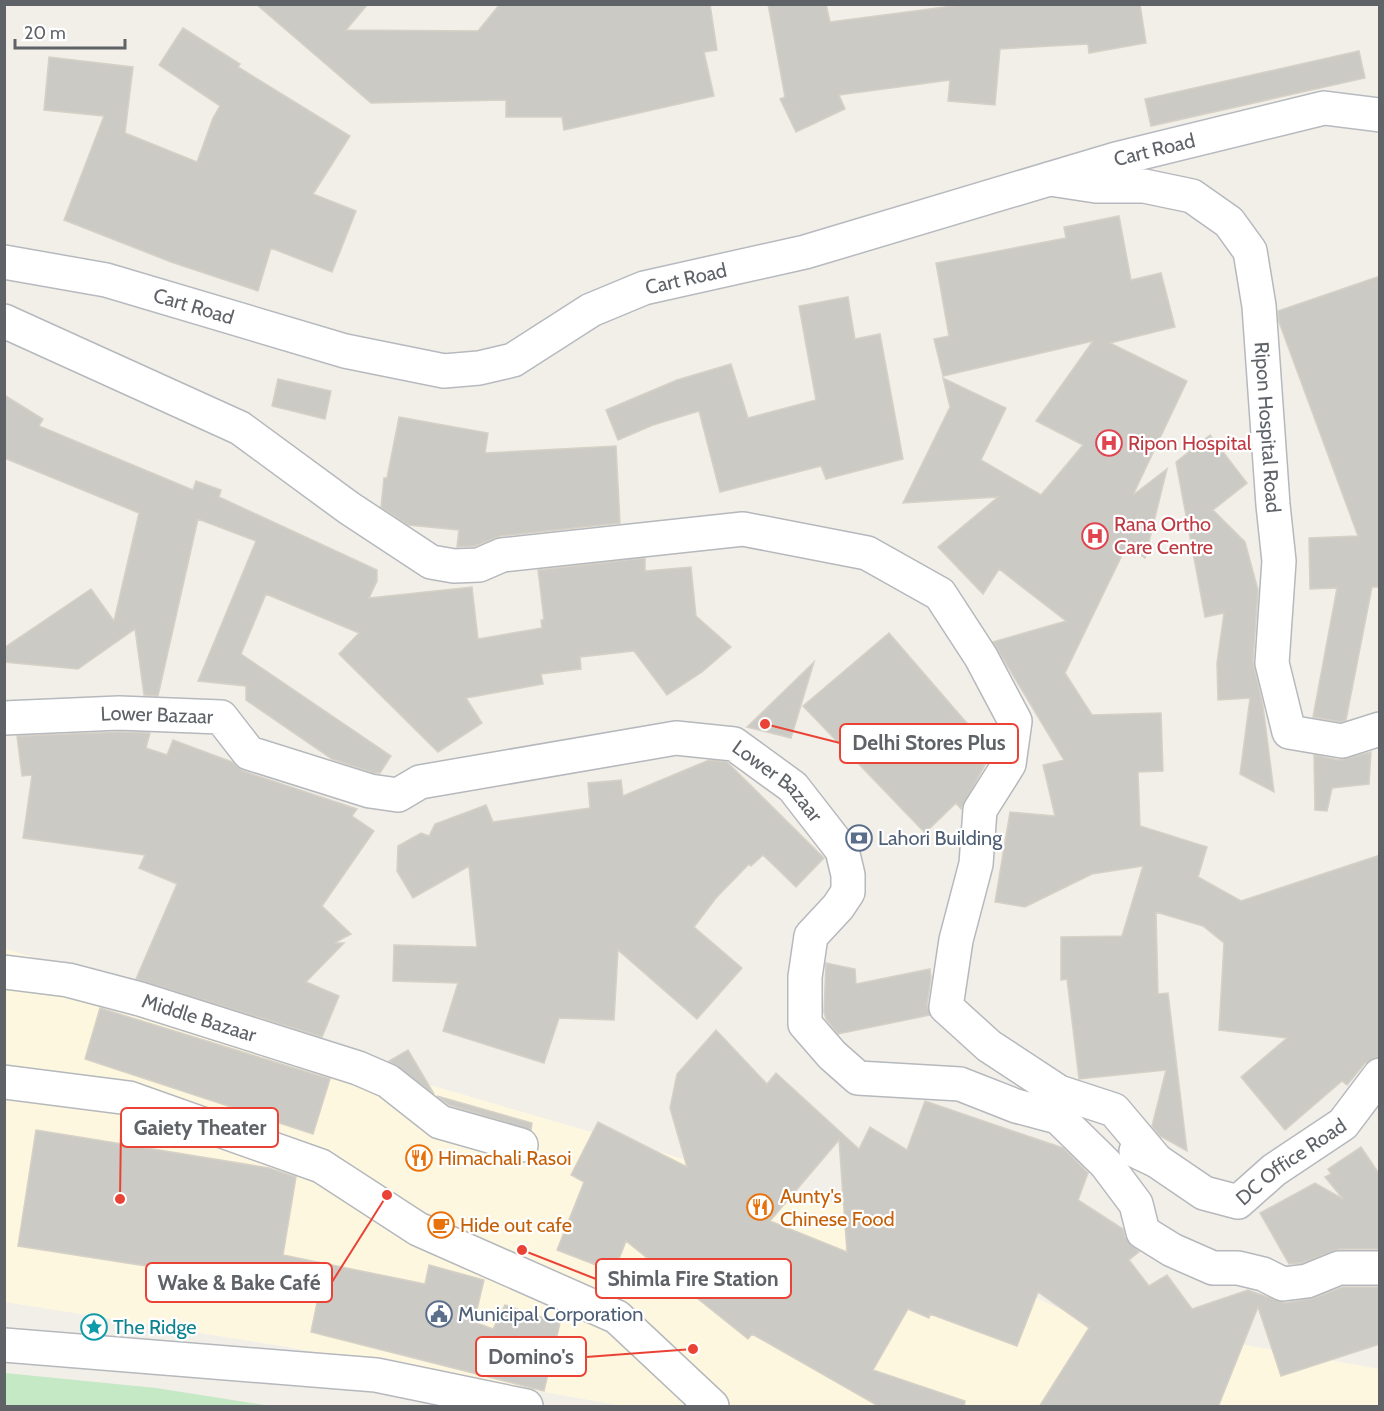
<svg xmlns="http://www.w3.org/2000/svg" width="1384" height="1411" font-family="Cabin,sans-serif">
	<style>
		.commercial { fill: #fef7e0 }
		.green { fill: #c5e8c5 }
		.building { fill: #cccac5; stroke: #d6d1c6; stroke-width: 1.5; fill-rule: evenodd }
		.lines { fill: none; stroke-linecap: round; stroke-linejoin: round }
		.street-casing { stroke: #b5b8bc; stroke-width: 36 }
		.secondary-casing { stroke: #b6babf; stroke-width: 36 }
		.street { stroke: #fff; stroke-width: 33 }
		.secondary { stroke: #fff; stroke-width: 33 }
		.labels { text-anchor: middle; stroke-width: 4.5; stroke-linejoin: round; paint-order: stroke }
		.street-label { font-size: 20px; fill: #5f6368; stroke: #fff }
		.health-label { font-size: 20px; fill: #be3a42; stroke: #fff; text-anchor: start }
		.service-label { font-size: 20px; fill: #4e5e75; stroke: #fff; text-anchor: start }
		.food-label { font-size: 20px; fill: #c56008; stroke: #fff; text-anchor: start }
		.culture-label { font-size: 20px; fill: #0d838f; stroke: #fff; text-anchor: start }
		.leader { fill: none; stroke: #ea4335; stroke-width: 2 }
		.callout-dot { fill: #ea4335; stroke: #fff; stroke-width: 2 }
		.callout { fill: #fff; stroke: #ea4335; stroke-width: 2 }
		.callout-label { font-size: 21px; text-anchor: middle; font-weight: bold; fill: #5f6368 }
	</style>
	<rect width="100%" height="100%" fill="#f1efe8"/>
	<path class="commercial" d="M4,948L423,1083L842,1205L1068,1313L1379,1369V1406H623L287,1347L5,1302Z"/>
	<path class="green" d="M5,1373L156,1388L271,1406H5Z"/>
	<path class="building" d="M256,4H368L346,30L478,31L500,4H710L717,50L704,52L714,96L564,130L562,117H506V100L371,103Z
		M768,4H826L830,22L960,5L1140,4L1146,43L1089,53L1088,44L1000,49L995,105L948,101L950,80L839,95L845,109L796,132L780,99L785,97Z
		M183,28L240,64L238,67L350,136L313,194L356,211L332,272L271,248L258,291L171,262L64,220L104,116L44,110L49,57L133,67L125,133L197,162L213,118L220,106L159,65Z
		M1359,51L1365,78L1151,126L1145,99Z
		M1119,216L1131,280L1161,273L1175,327L1110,343L1187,381L1133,495L1167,469L1145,558L1127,545L1065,673L1092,715L1161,713L1163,771L1138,772L1140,826L1207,847L1198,877L1241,901L1380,855V1056L1365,1063L1347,1085L1342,1081L1285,1130L1241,1077L1287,1038L1219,1030L1224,943L1203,926L1156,912L1158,994L1168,993L1187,1151L1160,1136L1152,1126L1166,1070L1079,1079L1067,979L1061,980V937L1122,936L1143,866L1092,874L1025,907L995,902L1010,812L1055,816L1043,765L1064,760L993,642L1066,621L999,569L983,594L938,547L998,497L903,503L950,407L943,378L1006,408L981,460L1041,495L1083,445L1036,421L1093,341L943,376L934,339L949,336L936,263L1066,238L1064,227Z
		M1380,276V587H1372L1346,720L1341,722L1313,717L1337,588L1310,589L1309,538L1358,536L1279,322L1278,311Z
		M848,297L855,339L880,334L903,459L826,479L821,466L720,492L699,411L653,425L618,440L606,410L677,380L731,364L748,418L816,400L799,306Z
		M278,379L331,391L325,419L272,406Z
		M4,395L43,419L39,426L193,490L196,481L221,490L219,497L377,570V581L369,598L472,587L478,639L542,628L541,620H544L538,570L645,558V571L691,567L696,616L731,647L702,672L667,695L634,651L580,657L581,669L541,674L543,684L466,698L482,723L438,752L339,654L359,633L266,594L241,654L391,756L380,773H374L332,759L246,700V686L198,681L256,541L198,519L158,696L144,695L135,629L78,669L4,662V648L91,589L114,621L139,513L4,458Z
		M399,417L488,433L485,453L616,446L620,523L500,536L475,546L457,547L459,530L408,525L381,507L384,478H387Z
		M1210,435L1247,483L1213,510L1245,542L1258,590L1253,662L1263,706L1274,792L1240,774L1250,698L1218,700L1217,663L1224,613L1205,617L1176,462Z
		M889,633L992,752L961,809L956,803L925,833L803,706Z
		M814,662L791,738L747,727Z
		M119,732L150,733L146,748L167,755L173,740L232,762L243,771L357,809L352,816L374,831L322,906L351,934L334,943H344L306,982L339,996L322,1037L136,979L177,884L139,868L145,855L23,838L32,775L22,776L17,736Z
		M1371,752L1369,784L1332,788L1327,811L1315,810L1314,755L1339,760Z
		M709,760L727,762L824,858L796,887L763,855L751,866L749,864L716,898L694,927L742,968L697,1019L618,950L614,1020L559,1018L544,1063L443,1031L458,983L393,981L394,945L477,947L469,866L413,898L397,871L398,846L421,833L429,836L435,824L486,805L493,822L590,808L588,783L621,780L623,796Z
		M826,963L855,969L856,984L930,969L931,978L927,1005L930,1015L838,1034L826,1019L824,1012Z
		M100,1008L330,1079L313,1134L85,1059Z
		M716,1030L767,1084L776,1073L859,1149L870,1127L907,1150L925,1101L1063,1148L1088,1173L1078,1200L1123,1229L1125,1237L1139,1252L1129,1260L1149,1286L1167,1275L1192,1309L1248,1290L1285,1303L1314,1298L1343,1287H1380V1344L1281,1376L1258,1307L1218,1407H1039L1089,1328L1038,1292L1017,1346L930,1314L929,1318L908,1309L873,1370L965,1401L964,1407H880L752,1334L748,1339L626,1241L614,1272L557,1250L584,1182L571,1175L598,1122L687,1167L670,1108L677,1074ZM839,1140L847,1252L770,1221Z
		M408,1050L434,1094L389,1061Z
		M437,1096L532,1123L531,1130L449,1105Z
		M36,1130L269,1168L296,1177L283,1255L425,1284L429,1265L484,1280L474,1322L493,1329L505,1305L560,1323L544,1391L311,1332L319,1293L18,1246Z
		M1361,1147L1380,1175V1249H1339L1302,1263L1289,1264L1260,1213L1315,1183L1343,1199L1325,1177L1331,1174L1328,1169Z"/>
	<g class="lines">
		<g class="street-casing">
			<g id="street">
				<path id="s1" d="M1050,179L1096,186H1144L1192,196L1229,222L1250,251L1259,306L1273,505L1279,561L1272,663L1289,732L1342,741L1380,729"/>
				<path d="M4,321L240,428L349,508L431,562L454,566L479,565L502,555L743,529L867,553L940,594L981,657L1015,721L1009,764L980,810L976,864L956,940L946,1007L989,1046L1059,1092L1114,1110L1157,1161"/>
				<path id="s2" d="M4,718L119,713L221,717L249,753L370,791L398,795L420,782L676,738L734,744L793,787L842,850L848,875V892L838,907L811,936L805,977V1024L832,1055L858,1078L960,1084L1016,1106L1058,1117L1106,1164L1136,1204L1143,1232L1172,1250L1213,1268H1238L1263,1274L1283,1284L1307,1281L1339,1268H1380"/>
				<path id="s3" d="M4,972L68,980L140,999L358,1068L388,1081L440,1122L521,1145"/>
				<path d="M4,1082L129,1098L321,1166L418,1229L617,1317L712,1406"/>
				<path id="s4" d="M1136,1151L1157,1161L1204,1193L1238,1202L1274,1170L1343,1124L1380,1075"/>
				<path d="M4,1345L376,1375L526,1406"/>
			</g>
		</g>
		<g class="secondary-casing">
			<g id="secondary">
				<path id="s5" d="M4,262L106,280L345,351L444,371L479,368L513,360L591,310L644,288L805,252L1116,159L1324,108L1380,115"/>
			</g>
		</g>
		<use href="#street" class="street"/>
		<use href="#secondary" class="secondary"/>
	</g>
	<defs>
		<g id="hospital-ring" transform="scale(1.35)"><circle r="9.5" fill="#fff" stroke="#e0444e" stroke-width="1.5"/><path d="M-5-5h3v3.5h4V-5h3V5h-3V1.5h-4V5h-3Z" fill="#e0444e"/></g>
		<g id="bank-ring" transform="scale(1.35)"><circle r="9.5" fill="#fff" stroke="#5c6f8a" stroke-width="1.5"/><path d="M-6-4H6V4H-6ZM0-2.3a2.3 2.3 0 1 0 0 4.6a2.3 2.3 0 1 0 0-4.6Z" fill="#5c6f8a"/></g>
		<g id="restaurant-ring" transform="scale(1.35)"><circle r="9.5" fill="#fff" stroke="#e8710a" stroke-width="1.5"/><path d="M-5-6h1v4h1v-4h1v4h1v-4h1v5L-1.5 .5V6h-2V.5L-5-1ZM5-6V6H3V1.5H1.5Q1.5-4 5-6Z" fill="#e8710a"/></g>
		<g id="cafe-ring" transform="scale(1.35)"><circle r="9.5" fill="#fff" stroke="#e8710a" stroke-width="1.5"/><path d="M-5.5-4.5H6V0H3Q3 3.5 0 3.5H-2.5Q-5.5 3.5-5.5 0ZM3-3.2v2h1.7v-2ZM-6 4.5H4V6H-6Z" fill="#e8710a"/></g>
		<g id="civic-ring" transform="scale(1.35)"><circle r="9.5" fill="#fff" stroke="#5c6f8a" stroke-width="1.5"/><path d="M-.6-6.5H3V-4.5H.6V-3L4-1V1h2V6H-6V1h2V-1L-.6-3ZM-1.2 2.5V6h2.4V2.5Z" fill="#5c6f8a"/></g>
		<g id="sight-ring" transform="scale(1.35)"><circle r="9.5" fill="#fff" stroke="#0f9aa8" stroke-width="1.5"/><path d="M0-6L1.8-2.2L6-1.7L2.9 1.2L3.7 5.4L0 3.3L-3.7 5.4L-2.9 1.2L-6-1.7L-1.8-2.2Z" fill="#0f9aa8"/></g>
	</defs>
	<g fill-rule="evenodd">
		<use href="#hospital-ring" x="1109" y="443"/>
		<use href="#hospital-ring" x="1095" y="536"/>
		<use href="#bank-ring" x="859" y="838"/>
		<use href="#restaurant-ring" x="419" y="1158"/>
		<use href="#restaurant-ring" x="760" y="1207"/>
		<use href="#cafe-ring" x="441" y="1225"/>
		<use href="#civic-ring" x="439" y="1314"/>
		<use href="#sight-ring" x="94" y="1327"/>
	</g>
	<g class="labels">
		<g class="street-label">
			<text dy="7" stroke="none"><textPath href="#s5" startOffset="1203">Cart Road</textPath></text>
			<text dy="7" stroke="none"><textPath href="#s5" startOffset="717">Cart Road</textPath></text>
			<text dy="7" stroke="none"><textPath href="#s5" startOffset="195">Cart Road</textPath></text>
			<text dy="7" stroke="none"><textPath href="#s1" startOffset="402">Ripon Hospital Road</textPath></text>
			<text dy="7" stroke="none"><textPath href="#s2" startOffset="153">Lower Bazaar</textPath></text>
			<text dy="7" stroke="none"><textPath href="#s2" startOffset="819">Lower Bazaar</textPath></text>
			<text dy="7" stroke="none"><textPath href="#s3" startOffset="201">Middle Bazaar</textPath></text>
			<text dy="7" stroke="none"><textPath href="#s4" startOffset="182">DC Office Road</textPath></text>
		</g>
		<g class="health-label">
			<text x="1128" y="450">Ripon Hospital</text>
			<text x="1114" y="531">Rana Ortho<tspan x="1114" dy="23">Care Centre</tspan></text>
		</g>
		<g class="service-label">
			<text x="878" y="845">Lahori Building</text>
			<text x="458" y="1321">Municipal Corporation</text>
		</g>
		<g class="food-label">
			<text x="438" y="1165">Himachali Rasoi</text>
			<text x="780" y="1203">Aunty's<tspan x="780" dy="23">Chinese Food</tspan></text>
			<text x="460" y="1232">Hide out cafe</text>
		</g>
		<g class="culture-label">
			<text x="113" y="1334">The Ridge</text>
		</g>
	</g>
	<path class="leader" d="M765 724L840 743M120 1199L121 1128M522 1250L596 1279M387 1195L332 1282M693 1349L586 1357"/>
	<g class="callout-dot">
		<circle cx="765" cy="724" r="6"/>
		<circle cx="120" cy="1199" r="6"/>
		<circle cx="522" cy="1250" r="6"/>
		<circle cx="387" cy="1195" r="6"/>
		<circle cx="693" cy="1349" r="6"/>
	</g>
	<g class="callout">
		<rect x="840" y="724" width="178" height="39" rx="6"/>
		<rect x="121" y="1108" width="157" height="39" rx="6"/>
		<rect x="596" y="1259" width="195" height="39" rx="6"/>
		<rect x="146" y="1263" width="186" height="39" rx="6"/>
		<rect x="476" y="1337" width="110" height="39" rx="6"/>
	</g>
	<g class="callout-label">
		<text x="929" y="750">Delhi Stores Plus</text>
		<text x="200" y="1135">Gaiety Theater</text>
		<text x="693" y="1286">Shimla Fire Station</text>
		<text x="239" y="1290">Wake &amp; Bake Café</text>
		<text x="531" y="1364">Domino's</text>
	</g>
	<rect width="1384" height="1411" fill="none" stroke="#5f6368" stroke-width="12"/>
	<path d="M15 39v9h110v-9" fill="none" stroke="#5f6368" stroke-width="3"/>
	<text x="24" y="39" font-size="18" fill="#5f6368" stroke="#ffffff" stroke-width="4.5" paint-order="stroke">20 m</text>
</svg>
